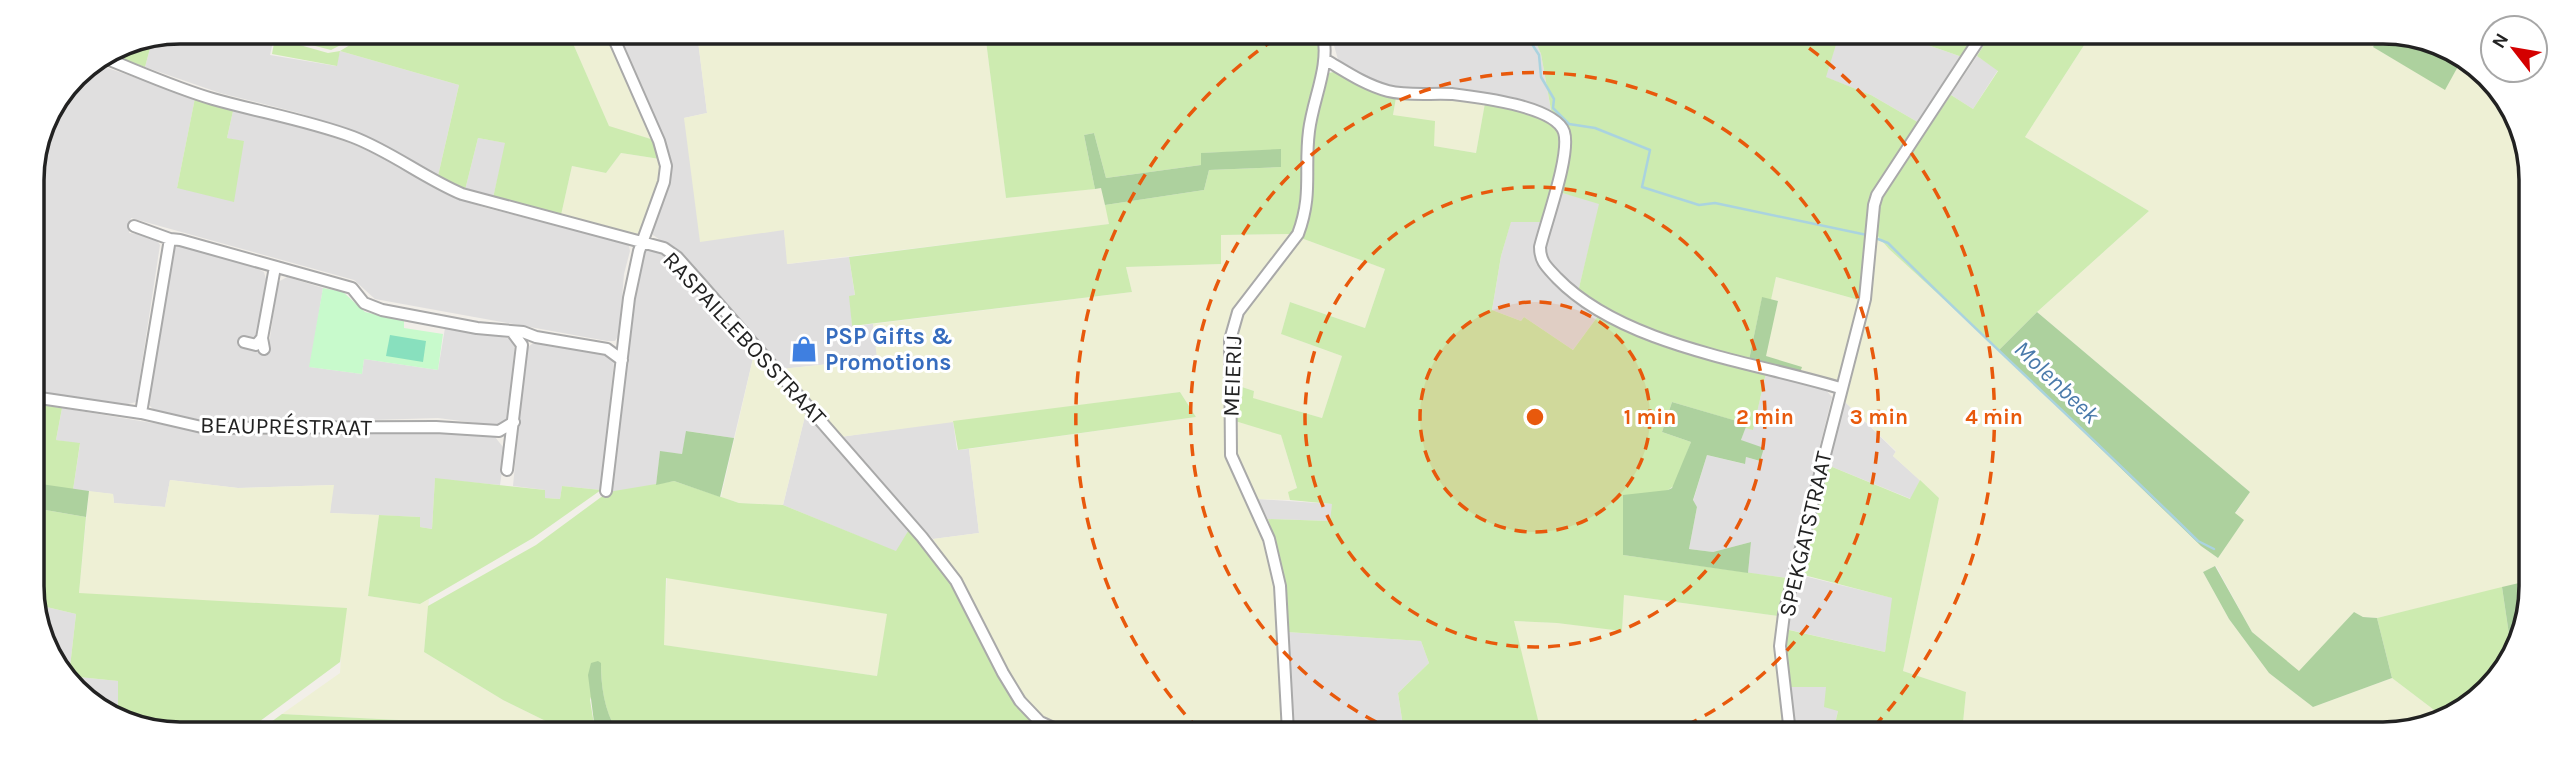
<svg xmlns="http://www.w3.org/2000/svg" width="2563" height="766" font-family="Karla,sans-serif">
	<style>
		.residential { fill: #e0dfdf }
		.farmland { fill: #eef0d5 }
		.grass { fill: #cdebb0; fill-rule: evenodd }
		.forest { fill: #add19e }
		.park { fill: #c8facc }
		.pitch { fill: #88e0be }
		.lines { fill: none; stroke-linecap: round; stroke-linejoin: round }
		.stream { stroke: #aad3df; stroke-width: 2.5 }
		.minor-casing { stroke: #a9a9a9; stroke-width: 14 }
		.minor { stroke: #fff; stroke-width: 10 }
		.ring { fill: none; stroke: #e8590c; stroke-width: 3.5; stroke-dasharray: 12 9 }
		.labels { text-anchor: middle; stroke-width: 6; stroke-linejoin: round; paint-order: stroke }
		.shop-label { font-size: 23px; font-weight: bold; fill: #366cbe; stroke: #fff; text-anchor: start }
		.street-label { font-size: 23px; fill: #222; stroke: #fff }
		.water-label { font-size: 24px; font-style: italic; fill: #4a7aab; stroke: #fff }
		.rim { fill: none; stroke: #222; stroke-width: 3.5 }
		.centre { fill: #e8590c; stroke: #fff; stroke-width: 3.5 }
		.ring-label { font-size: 21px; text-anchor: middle; font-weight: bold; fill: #e8590c; stroke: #fff; stroke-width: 6; stroke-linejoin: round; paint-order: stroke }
	</style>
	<rect width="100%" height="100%" fill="#f2efe9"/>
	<path class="residential" d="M179,32H267L274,37L270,55L336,66L340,51L459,85L438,176L398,152L340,127L299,113L220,93L145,67L153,37Z
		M615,32L697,33L707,113L684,118L784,230L788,264L849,257L855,296H850L852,326L873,324L878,359L781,369L670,247L653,235L652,231L669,173L670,157Z
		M1428,34H1485L1486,41L1535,40L1541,54L1551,110L1516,98L1458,90L1409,89L1377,83L1339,63L1333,42L1427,40Z
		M1839,35H1899L1965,58L1921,124L1871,95L1825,77Z
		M1977,56L1998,70L1973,109L1951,95Z
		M93,63L195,98L177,188L244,142L227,138L233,111H242L287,122L355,145L396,164L446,194L486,208L625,242L629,246L630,251L624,274L619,335L615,341H607L375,299L354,280L131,218L129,233L146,235L156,239L160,245L136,402L124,405L33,391L32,170L43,122L75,75Z
		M478,138L506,143L493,198L465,190Z
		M1559,192L1600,203L1578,292L1549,264L1544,248Z
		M1511,221L1541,222L1534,250L1539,267L1550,279L1598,316L1573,350L1524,317L1521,321L1492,310L1501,256Z
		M180,246L252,266L264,272L266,279L256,338L252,340L268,351L278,282L287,277L323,288L310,367L362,374L364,359L438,370L445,328L508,338L515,343L508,416L504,423L499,426L438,418L241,424L208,423L154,410L148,404L170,254L174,248Z
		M644,246L655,248L670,257L754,354L734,438L687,431L682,454L660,452L656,485L612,492L637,283Z
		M533,343L604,352L611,356L614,361L601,490L562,486L560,499L544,498L545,490L513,486L526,349Z
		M1766,373L1825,389L1832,397L1787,578L1748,573L1751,542L1713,552L1689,549L1697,507L1693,501L1707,455L1744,464L1746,457L1759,461L1741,440L1745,428L1753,429Z
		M1843,400L1896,452L1893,456L1920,480L1911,499L1825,464Z
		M62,408L219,434L272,435L428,430L495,437L503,447L504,457L500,485L435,479L432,529L420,527V517L330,513L333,485L238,488L170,480L165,507L114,503L113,494L73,490L80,444L56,440Z
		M806,412L910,528L897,552L783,505Z
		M953,421L957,450L969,449L979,533L933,539L840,437Z
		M1257,499L1332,504L1331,521L1268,519Z
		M1800,575L1893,598L1885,652L1786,629Z
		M34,604L76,614L69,676L118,681V708H106L68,684L34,615Z
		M1287,632L1421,641L1429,663L1398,693L1404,732H1293Z
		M1787,687H1827L1838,711L1833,733H1795Z"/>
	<path class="farmland" d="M568,32H605L654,140L609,127Z
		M697,33H985L1006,198L1101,188L1110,224L787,264L784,230L700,242L684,118L707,113Z
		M2090,36H2379L2373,47L2445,89L2461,61L2495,82L2529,151L2527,582L2377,618L2363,617L2354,612L2299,672L2252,632L2216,566L2203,572L2229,619L2269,673L2313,707L2392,678L2442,716L2393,734L1962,733L1966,692L1903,671L1939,498L1893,456L1896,451L1843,400L1876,234L1889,249L1999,350L2201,546L2218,558L2243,521L2235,514L2250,492L2037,312L2149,211L2025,137Z
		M1396,98H1449L1485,103L1476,153L1433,146L1393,115Z
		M621,153L660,159L662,166L641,235L561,215L572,166L606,173Z
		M1293,234L1235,309L1226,337L1225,368L1226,442L1261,528L1274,571L1283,732L1072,731L1061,728L1028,705L1011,678L963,584L933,539L979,533L969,449L1196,417L1180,392L840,437L781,369L877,359L873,324L1132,292L1126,267L1220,264V235Z
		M1301,238L1385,269L1365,328L1290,302L1281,334L1342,356L1322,418L1252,398L1254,391L1236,385L1233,347L1242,313Z
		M1776,277L1859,300L1840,378L1836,382L1800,373L1765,356L1778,301L1771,300Z
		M754,354L806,412L783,505L739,503L721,497Z
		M1235,421L1281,434L1297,489L1289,492L1290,500L1257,499L1234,450Z
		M170,480L238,488L334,485L330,513L379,515L368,596L420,604L429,599L424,652L503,700L564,730H417V721L282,714L340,673L341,657L79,593L89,491L113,494L114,503L165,507Z
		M667,577L888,614L877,676L663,645Z
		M1624,595L1778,616L1777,655L1785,733L1541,732L1513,621L1557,623L1622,630Z"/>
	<path class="grass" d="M272,32H366L331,50L284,38Z
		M371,32H568L609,126L654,140L660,159L621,153L606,173L572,166L561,215L493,198L505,143L478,138L465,190L438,176L459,85L340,51L337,66L272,54L275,38L328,53L340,51Z
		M985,33L1319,34L1322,50L1303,204L1293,234L1221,235V264L1126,267L1132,292L852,326L849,296L855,295L849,257L1109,224L1105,205L1204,190L1209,170L1281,167L1280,150L1202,153L1201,165L1106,178L1094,133L1084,135L1095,189L1006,198Z
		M1330,34H1428V40L1333,42Z
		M1485,34L1839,35L1826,77L1871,95L1921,124L1869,207L1859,300L1776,277L1771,300L1762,298L1749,360L1689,344L1636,326L1578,292L1599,204L1559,192C1567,160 1582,135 1551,110L1541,54L1535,40L1485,41Z
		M1899,35H1979L1965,58Z
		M1990,35L2090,36L2025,137L2149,211L2037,312L1999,350L1889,249L1876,234V212L1882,196L1951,95L1973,109L1998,71L1977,56Z
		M153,37L145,67L107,53L123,43Z
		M1334,72L1396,98L1393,115L1435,121L1434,146L1476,153L1485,103L1543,118L1560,131V159L1541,222H1511L1501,256L1492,310L1521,321L1524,317L1573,350L1598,316L1626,329L1766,373L1753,430L1745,428L1746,424L1672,402L1662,432L1691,442L1675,485L1668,490L1623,555L1787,578L1778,616L1624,595L1622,631L1557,623L1514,621L1541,732H1404L1398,693L1429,663L1421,641L1287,632C1285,592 1280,557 1268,519L1330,521L1332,504L1290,500L1288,492L1297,488L1281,435L1235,421L1236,385L1254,391L1253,398L1322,418L1342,356L1281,334L1290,302L1365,328L1385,269L1301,238L1312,208V141L1324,79L1328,73Z
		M195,98L233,111L227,138L244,141L234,202L177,188Z
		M1180,392L1196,417L958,450L953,421Z
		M33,404L62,408L56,440L80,443L73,490L34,483L36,459L33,458Z
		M1825,464L1910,499L1920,480L1939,498L1903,671L1966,692L1962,733H1833L1838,711L1824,707L1826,687H1787L1784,659L1785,629L1885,652L1892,598L1800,574Z
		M435,478L545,490V498L560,499L562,486L601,490L533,538L420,604L368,596L379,515L420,517V527L432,529Z
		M674,481L739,503L783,505L896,551L910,528L948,577L1015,702L1034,722L1051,731H617C604,710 601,687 601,663L590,700L595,730H564L503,700L424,652L428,606L536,545L608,492ZM666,578L887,614L877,676L664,645Z
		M34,508L86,517L79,593L347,608L340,662L248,730H142L106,708H118V681L69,676L76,614L34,604Z
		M2502,587L2511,648L2474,704L2442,716L2392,678L2377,618Z
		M282,714L418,721L417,730H260Z"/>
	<path class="forest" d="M2379,36H2421L2461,61L2445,90L2373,47Z
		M1094,133L1106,178L1201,165V153L1281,149V167L1209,170L1204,190L1105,205L1101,188L1095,189L1084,135Z
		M1762,297L1778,301L1766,356L1802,367L1800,373L1749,360Z
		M2037,312L2250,492L2235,513L2244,520L2218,558L2201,546L1999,350Z
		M1672,402L1747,424L1741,440L1764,448L1760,461L1746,457L1745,464L1707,455L1693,500L1697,507L1689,549L1713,552L1751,542L1748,573L1623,555V495L1668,490L1672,488L1691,442L1662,432Z
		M686,431L734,438L720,497L674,481L656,485L660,451L682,454Z
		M34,483L89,491L86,517L34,508Z
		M2215,566L2252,632L2299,671L2354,612L2363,617L2377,618L2392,678L2313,707L2269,673L2229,619L2203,572Z
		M2519,583L2523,630L2511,648L2502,587Z
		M598,661L601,663C601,686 604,710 617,731L595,730L588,675L591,663Z"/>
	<path class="park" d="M323,288L343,292L365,312L404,321V328L443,334L438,370L364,359L362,374L309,367Z"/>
	<path class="pitch" d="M390,335L426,341L423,362L386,356Z"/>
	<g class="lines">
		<path class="stream" d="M1530,34L1532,44L1539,55L1541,77L1554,99L1553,108L1569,124L1595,128L1650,150L1642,187L1699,205L1715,203L1867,235
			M1878,239L1888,243C1989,344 2096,440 2198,541L2214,549"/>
		<g class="minor-casing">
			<path id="minor" d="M102,57C138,71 175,88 213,99C259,112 307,120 353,137C392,152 424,178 462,194L664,248L677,257L701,284L922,537L956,581L1003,673L1020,701L1040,722L1060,731
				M1326,60C1345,71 1365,85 1388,91C1408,96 1430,93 1452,94C1477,97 1555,106 1564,132C1571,154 1546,222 1540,247C1540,262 1547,267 1557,278C1623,346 1751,361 1840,388
				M134,226L170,239L180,240L352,288L364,303L382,310L477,328L523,332L536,337L607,349L622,360
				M244,342L256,345L262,338
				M264,349L262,338L275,267
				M33,397L141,413L206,428L436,427L499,431L514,422
				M141,413L170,239
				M507,470L522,345L513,333
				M606,491L629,298L639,251L664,182L666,166L659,141L611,32
				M1288,732L1280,586L1269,539L1231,455L1230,340L1238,312L1298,234C1313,194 1304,170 1309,131C1313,98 1330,67 1323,34
				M1790,733L1780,646L1784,614L1865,299L1874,205L1877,195L1982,35"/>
		</g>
		<use href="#minor" class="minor"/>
	</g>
	<circle cx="1535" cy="417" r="115" fill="#e8590c" fill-opacity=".12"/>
	<g class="ring">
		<circle cx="1535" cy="417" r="115"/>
		<circle cx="1535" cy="417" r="230"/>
		<path d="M1395 731A344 344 0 1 1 1672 732"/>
		<path d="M1199 730A459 459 0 0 1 1282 34M1792 36A459 459 0 0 1 1868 733"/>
	</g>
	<defs>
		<g id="shop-bare" transform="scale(2.1)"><path d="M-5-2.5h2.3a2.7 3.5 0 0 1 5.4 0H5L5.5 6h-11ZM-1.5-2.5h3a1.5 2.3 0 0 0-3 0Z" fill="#3f7fe0" stroke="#fff" stroke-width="2.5" paint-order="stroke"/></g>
	</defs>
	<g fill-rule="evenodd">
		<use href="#shop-bare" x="804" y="349"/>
	</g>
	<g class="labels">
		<g class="shop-label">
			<text x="825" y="344">PSP Gifts &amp;<tspan x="825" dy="26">Promotions</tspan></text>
		</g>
		<g class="street-label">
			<text transform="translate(745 338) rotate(47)" y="8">RASPAILLEBOSSTRAAT</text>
			<text transform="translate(1232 376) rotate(-88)" y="8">MEIERIJ</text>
			<text transform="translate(286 426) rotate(1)" y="8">BEAUPRÉSTRAAT</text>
			<text transform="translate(1805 534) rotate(-77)" y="8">SPEKGATSTRAAT</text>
		</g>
		<g class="water-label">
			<text transform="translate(2057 382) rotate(44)" y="8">Molenbeek</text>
		</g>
	</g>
	<path d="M0 0H2563V766H0ZM180 44H2383A136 136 0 0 1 2519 180V586A136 136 0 0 1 2383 722H180A136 136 0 0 1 44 586V180A136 136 0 0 1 180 44Z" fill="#fff" fill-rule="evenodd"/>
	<path class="rim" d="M180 44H2383A136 136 0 0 1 2519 180V586A136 136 0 0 1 2383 722H180A136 136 0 0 1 44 586V180A136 136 0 0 1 180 44Z"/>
	<circle cx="1535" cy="417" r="10" class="centre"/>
	<g class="ring-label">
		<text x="1650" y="424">1 min</text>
		<text x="1765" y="424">2 min</text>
		<text x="1879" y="424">3 min</text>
		<text x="1994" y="424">4 min</text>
	</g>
	<g transform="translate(2514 49) rotate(301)"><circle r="33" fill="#ffffff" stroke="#a7a7a7" stroke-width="2"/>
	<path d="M0-5L12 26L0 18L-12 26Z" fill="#d40000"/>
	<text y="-10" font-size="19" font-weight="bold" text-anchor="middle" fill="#222222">N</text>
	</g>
</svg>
